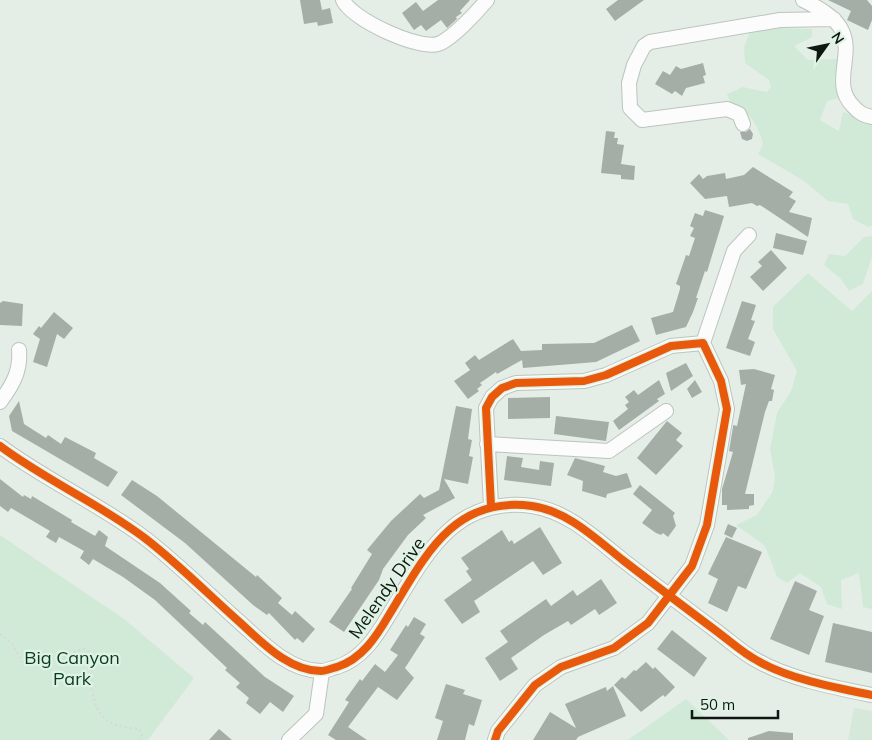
<svg xmlns="http://www.w3.org/2000/svg" width="872" height="740" font-family="Mulish,sans-serif">
	<style>
		.built { fill: #d5e8da }
		.green { fill: #d1ead7 }
		.building { fill: #a5ada7 }
		.lines { fill: none; stroke-linecap: round; stroke-linejoin: round }
		.street-casing { stroke: #bcc4be; stroke-width: 16 }
		.path { stroke: #d6dad8; stroke-width: 2; stroke-dasharray: 2.5 2.5; stroke-linecap: butt }
		.street { stroke: #fbfcfb; stroke-width: 14 }
		.cycleway-casing { stroke: #dff3e4; stroke-width: 11 }
		.cycleway { stroke: #e8590c; stroke-width: 8 }
		.labels { text-anchor: middle; stroke-width: 4.5; stroke-linejoin: round; paint-order: stroke }
		.street-label { font-size: 18px; fill: #101712; stroke: #dff3e4 }
		.park-label { font-size: 18px; fill: #0a3b1f; stroke: #dff3e4 }
	</style>
	<rect width="100%" height="100%" fill="#e4eee6"/>
	<path class="built" d="M854,708L872,711V740H848Z"/>
	<path class="green" d="M778,28L812,29V37L794,46L808,60L838,59V72L834,79L839,98L827,101L820,120L839,131L843,112L872,121V226L868,227L853,219L848,204L828,201L804,181L758,154L763,144C757,122 750,113 730,102L727,94L743,87L767,92L771,87L769,80L745,63L744,47L750,32Z
		M872,236V257L863,284L849,291L841,279L824,265L829,254L845,256L864,237Z
		M808,273L852,311L872,291V609L863,607L859,573L841,580L842,609L827,604L821,587L800,573L787,583L777,577L765,546L736,525L757,515L773,491L775,476L770,449L777,413L791,391L797,371L773,329V307Z
		M0,535L124,619L194,678L148,740H0Z
		M686,699L729,740H628Z"/>
	<path class="building" d="M300,0H320L322,10L330,8L333,23L318,26L317,22L304,24Z
		M438,0H470L460,11L462,13L456,17L457,19L447,28L441,20L426,31L421,25L414,30L402,13L416,2L423,11Z
		M618,0H644L615,21L606,9Z
		M828,0H867L872,6V20L868,30L847,20L851,11Z
		M703,63L706,75L703,76L705,83L686,88L682,96L675,91L672,94L655,84L663,71L670,75L676,66L681,69Z
		M750,129L753,134L752,139L747,141L742,139L740,132H746Z
		M606,131L615,132L614,138H618L617,144L624,145L621,164L635,166L634,180L621,179V175L601,173Z
		M753,167L793,192L789,197L796,201L789,212L812,218L808,237L760,205L757,206L752,203L729,207L727,196L705,199L690,183L699,174L703,179L707,176L725,173L726,179L744,175Z
		M705,210L724,216L707,272L705,271L696,298H698L693,312L686,327L656,335L651,318L673,312L680,289V286L676,284L686,255L689,256L695,238L690,236L694,228L690,226L695,213L703,216Z
		M776,233L807,241L803,255L773,248Z
		M771,250L787,268L763,291L750,277L762,266L758,262Z
		M3,301L23,304L22,326L0,325V303Z
		M742,301L756,305L751,320L755,321L748,339L755,342L750,356L726,348Z
		M54,312L73,328L64,339L57,334L47,367L33,362L40,339L33,334L39,326L41,328Z
		M632,325L640,341L596,362L523,368L522,360L497,374L496,372L480,383L482,385L477,389L479,391L468,399L454,381L470,370L465,363L475,355L479,360L513,339L521,351L542,350V344L594,343Z
		M686,363L693,376L671,391L666,373Z
		M754,369L775,375L771,389L774,390L772,401H769L765,412L745,494H754V505L749,506V509L727,510V505H722V489L733,452L729,451L733,427V425L737,426L746,384L741,385L739,370Z
		M659,380L665,394L657,399L659,401L619,430L613,421L628,409L625,405L629,402L625,397L634,390L638,395Z
		M695,380L702,392L692,398L687,389Z
		M550,397V418L508,419V398Z
		M19,401L24,424L46,438L48,435L61,444L65,437L96,453L94,458L118,472L108,487L12,431L9,416Z
		M456,406L472,409L468,439L472,440L469,456L473,457L468,484L444,479L455,498L423,515L426,518L408,535L383,569L379,580L344,632L329,622L352,589L351,588L372,554L367,550L391,521L420,494L424,498L439,490Z
		M556,416L609,422L606,441L554,434Z
		M667,421L682,433L676,440L683,446L656,475L637,458Z
		M507,456L523,458L521,467L539,470L540,461L554,463L551,486L504,480Z
		M575,458L605,466L603,472L616,476L627,473L632,487L607,494L606,498L582,491L583,481L567,475Z
		M0,479L23,497L24,495L31,499L32,496L72,520L71,522L95,536L99,530L108,537L105,546L160,583L191,611L189,613L203,625L205,622L265,677L294,696L283,712L270,702L260,714L246,703L249,698L236,687L240,683L225,670L227,668L155,600L123,577L93,559L89,565L80,558L84,551L59,537L56,543L46,537L50,531L11,508L8,512L0,506Z
		M132,480L157,496L256,577L257,575L282,598L278,603L292,615L295,611L315,629L303,643L297,638L295,640L269,613L267,615L253,605L185,543L121,495Z
		M640,485L675,513L673,516L676,526L668,537L663,533L661,535L656,533L642,523L652,510L633,494Z
		M728,524L737,528L732,538L724,534Z
		M540,527L562,563L543,575L533,561L474,601L480,612L462,624L444,600L472,580L466,571L469,569L461,558L502,530L509,542L512,540L514,544Z
		M726,537L762,552L746,589L738,586L727,612L708,603L718,579L708,574Z
		M601,579L617,603L599,615L595,609L571,625L568,621L544,635L511,658L518,669L500,681L485,658L508,642L500,631L546,599L551,606L573,590L577,596Z
		M795,581L817,591L809,610L824,616L809,655L770,639Z
		M414,617L426,624L420,634L425,637L405,668L414,678L397,700L378,687L348,727L367,740H336L328,735L349,702L345,700L360,679L362,681L375,664L385,672L398,655L390,650L406,625L408,627Z
		M833,623L872,632V673L825,662Z
		M672,630L707,658L694,677L657,649Z
		M646,662L653,669L655,667L675,687L665,697L663,695L641,712L614,685L622,677L625,679L634,670L636,671Z
		M446,684L465,690L463,694L482,700L474,726L469,724L465,740H437L443,721L435,718Z
		M613,686L626,716L578,737L576,740H533L550,712L576,728L565,704L606,687L607,691Z
		M219,729L232,740H209Z
		M769,731L793,733V740H748V738Z"/>
	<g class="lines">
		<g class="street-casing">
			<path id="street" d="M343,0C351,19 418,50 438,44C452,39 477,12 487,0
				M803,0C817,7 836,17 842,31C854,56 831,84 853,106C859,113 863,115 872,117
				M743,124L739,114L727,109L642,120L630,108L629,83L634,65L644,46L650,42L780,20L834,19
				M703,343L734,251L749,235
				M0,402C12,386 21,371 19,350
				M487,444L609,451L666,411
				M0,446C47,481 100,504 146,539C177,563 206,592 235,618C259,639 287,671 321,671C326,671 332,668 337,667C362,659 376,637 389,615C424,558 453,495 532,506C568,511 596,539 624,561C655,585 687,609 719,633C731,642 744,654 758,661C789,679 837,688 872,695
				M491,506L486,408L492,397L502,388L516,383L584,381L606,375L671,346L703,343L721,381L727,409L707,525L692,566L648,623L614,648L561,667L535,685L498,731L495,740
				M289,740L316,714L322,672"/>
		</g>
		<path class="path" d="M0,634L12,644L22,661L27,664C40,658 42,661 55,661C60,660 74,650 85,649L91,653C92,678 87,718 119,726C125,727 132,728 139,729L142,735L141,740"/>
		<use href="#street" class="street"/>
		<g class="cycleway-casing">
			<path id="cycleway" d="M0,446C47,481 100,504 146,539C177,563 206,592 235,618C259,639 287,671 321,671C326,671 332,668 337,667C362,659 376,637 389,615C424,558 453,495 532,506C568,511 596,539 624,561C655,585 687,609 719,633C731,642 744,654 758,661C789,679 837,688 872,695
				M491,506L486,408L492,397L502,388L516,383L584,381L606,375L671,346L703,343L721,381L727,409L707,525L692,566L648,623L614,648L561,667L535,685L498,731L495,740"/>
		</g>
		<use href="#cycleway" class="cycleway"/>
	</g>
	<g class="labels">
		<g class="street-label">
			<text transform="translate(387 588) rotate(-55)" y="6">Melendy Drive</text>
		</g>
		<g class="park-label">
			<text x="72" y="664">Big Canyon<tspan x="72" dy="21">Park</tspan></text>
		</g>
	</g>
	<g transform="translate(827 45) rotate(57)" stroke="#dff3e4" stroke-width="4" paint-order="stroke">
	<path d="M0-4L9 19L0 12L-9 19Z" fill="#101712"/>
	<text y="-8" font-size="14" font-weight="bold" text-anchor="middle" fill="#101712">N</text>
	</g>
	<path d="M692 710v8h86v-8" fill="none" stroke="#101712" stroke-width="2.5"/>
	<text x="700" y="710" font-size="15" fill="#101712" stroke="#dff3e4" stroke-width="4" paint-order="stroke">50 m</text>
</svg>
